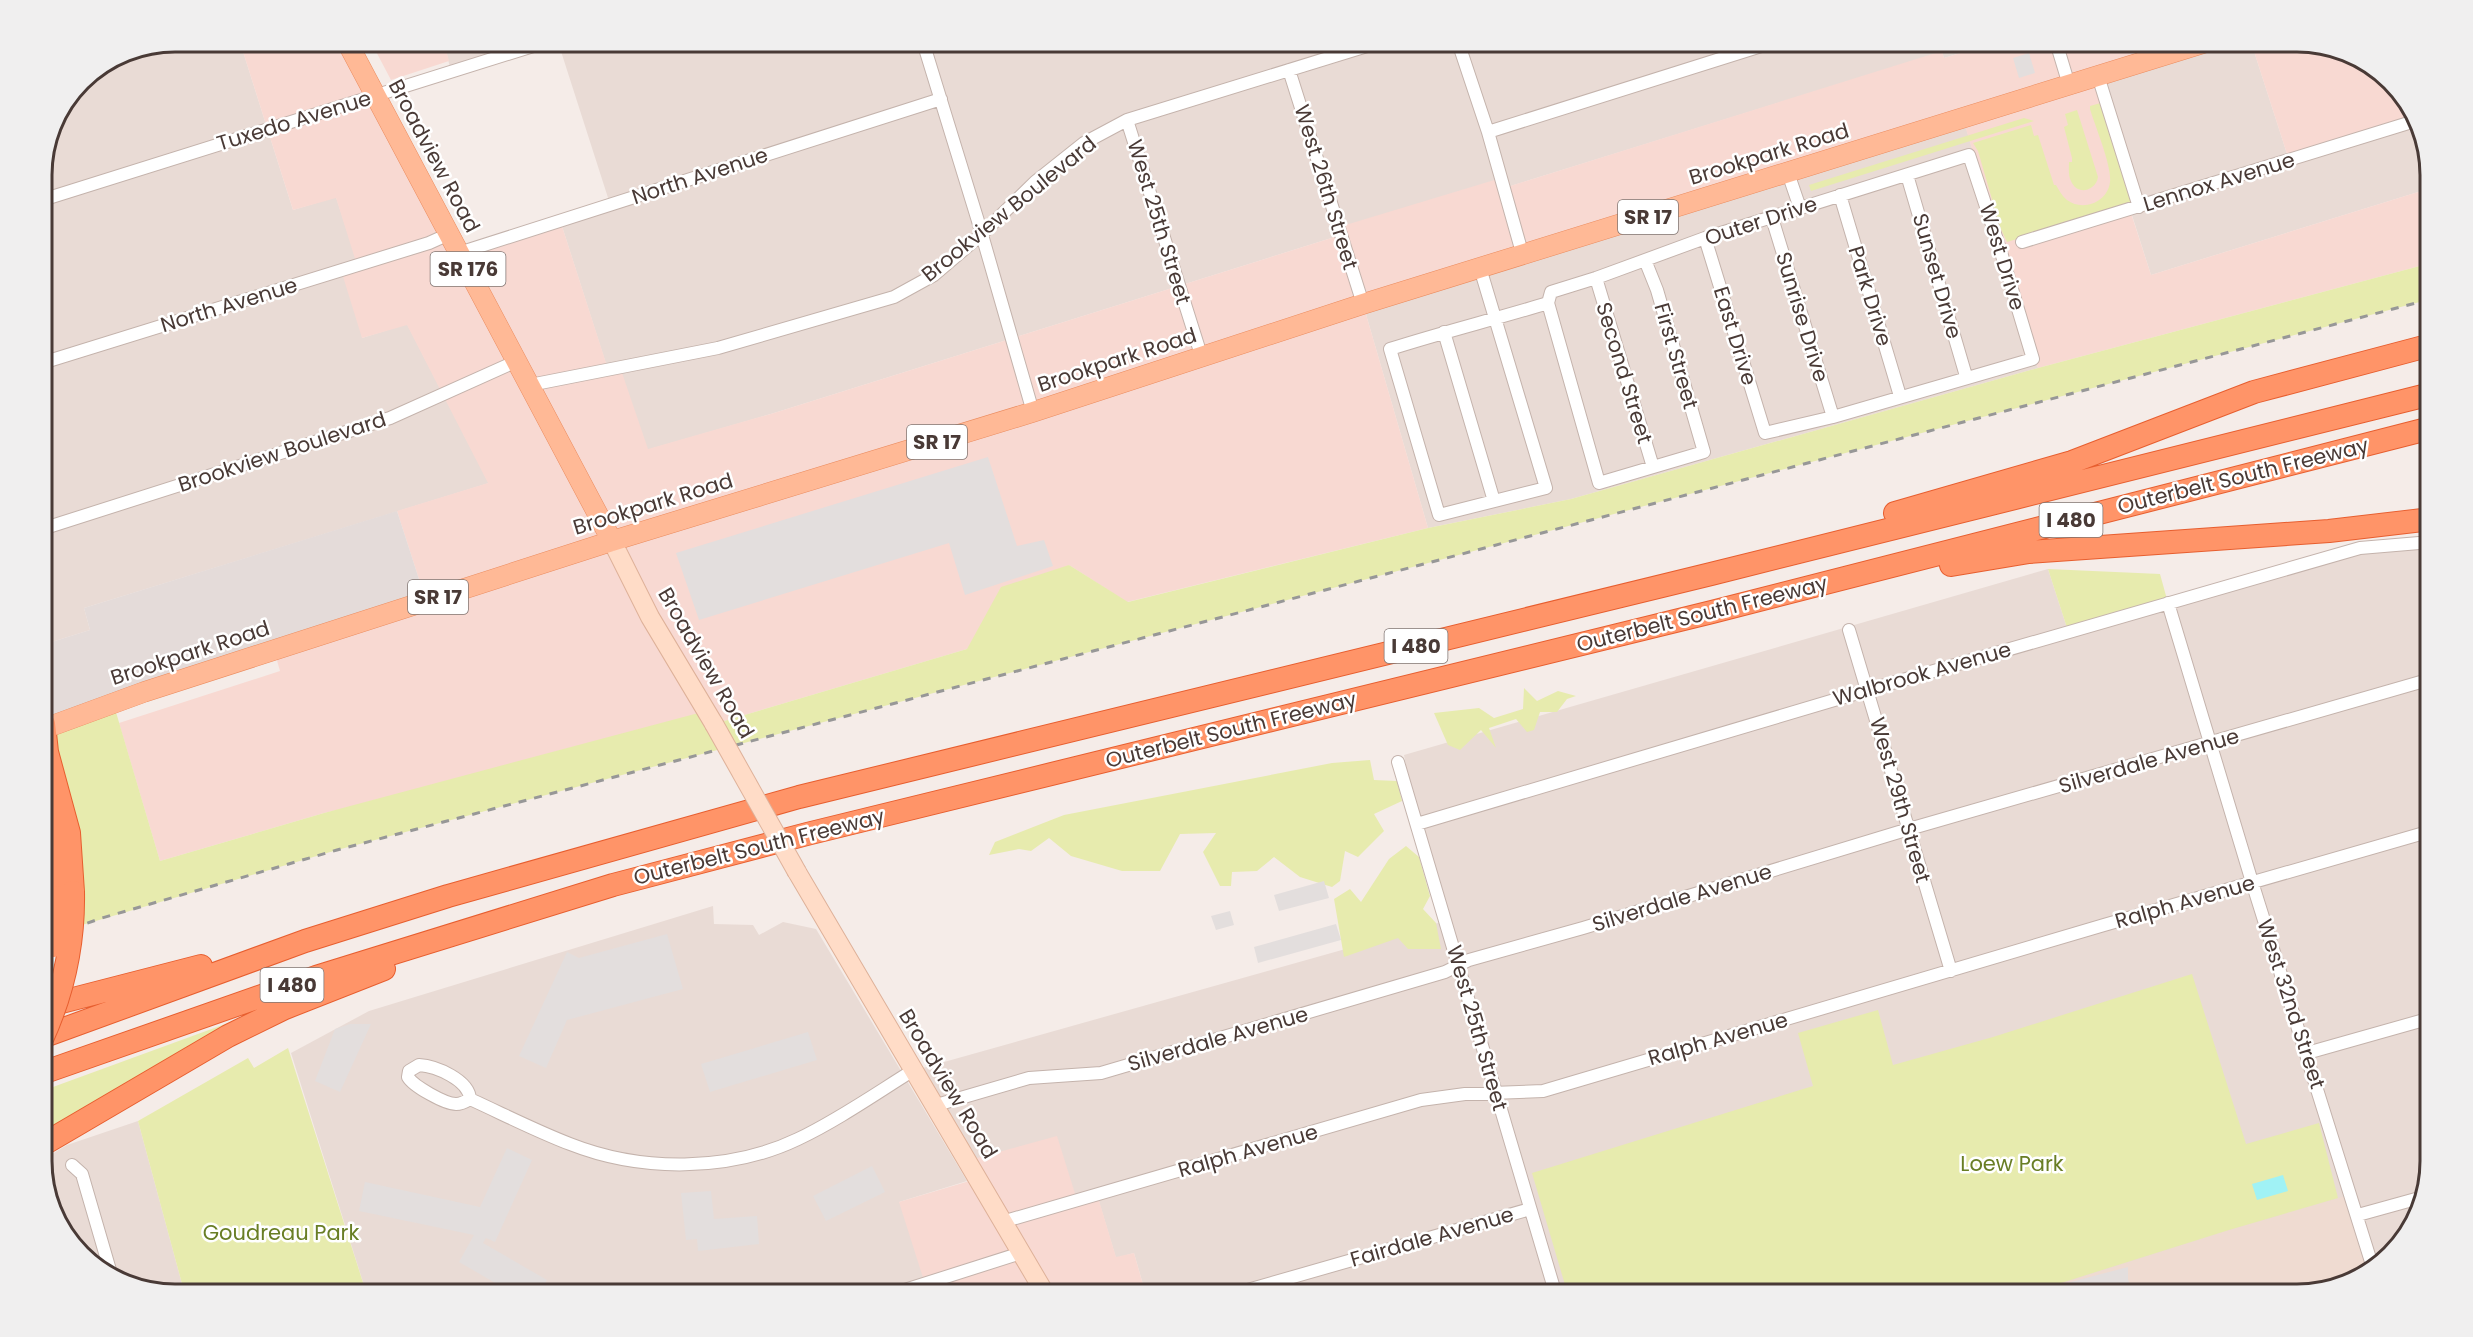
<svg xmlns="http://www.w3.org/2000/svg" width="2473" height="1337" font-family="Poppins,sans-serif">
	<style>
		.residential { fill: #e9dbd5 }
		.commercial { fill: #f8d9d2 }
		.industrial { fill: #e4dbd9 }
		.education { fill: #efdbd1 }
		.green { fill: #e7ebae }
		.parking { fill: #e3dedd }
		.water { fill: #a0f2f5 }
		.lines { fill: none; stroke-linecap: round; stroke-linejoin: round }
		.street-casing { stroke: #c4b3ac; stroke-width: 14 }
		.secondary-casing { stroke: #deb199; stroke-width: 20 }
		.primary-casing { stroke: #eb8c5f; stroke-width: 21 }
		.highway-casing { stroke: #e75e2f; stroke-width: 24 }
		.street { stroke: #fff; stroke-width: 12 }
		.secondary { stroke: #ffdcc7; stroke-width: 18 }
		.primary { stroke: #ffb996; stroke-width: 20 }
		.highway { stroke: #ff9468; stroke-width: 22 }
		.rail { stroke: #979797; stroke-width: 3; stroke-dasharray: 8 8; stroke-linecap: butt }
		.secondary-bridge-casing { stroke: #deb199; stroke-width: 20; stroke-linecap: butt }
		.highway-bridge-casing { stroke: #e75e2f; stroke-width: 24; stroke-linecap: butt }
		.secondary-bridge { stroke: #ffdcc7; stroke-width: 18 }
		.highway-bridge { stroke: #ff9468; stroke-width: 22 }
		.labels { text-anchor: middle; stroke-width: 5; stroke-linejoin: round; paint-order: stroke }
		.shield { fill: #fff; stroke: #807572; stroke-width: 1.5 }
		.shield-label { font-size: 20px; font-weight: bold; fill: #493a36 }
		.street-label { font-size: 21px; fill: #493a36; stroke: #fff }
		.park-label { font-size: 21px; fill: #697e25; stroke: #fff }
		.rim { fill: none; stroke: #493a36; stroke-width: 3 }
	</style>
	<rect width="100%" height="100%" fill="#f5ece8"/>
	<path class="residential" d="M176,42H240L293,210L336,197L358,265L362,338L407,324L489,483L84,608L90,630L42,645V167L52,124L81,81L125,52Z
		M444,42H546L451,72Z
		M558,42H1996L1944,58L1942,52L1504,188L1341,235L774,413L647,450L608,370L560,220L610,204Z
		M2208,42H2251L2289,160L2415,121L2431,167V188L2151,275L2130,209L2098,76Z
		M1963,118L2038,368L1571,499L1428,528L1363,304Z
		M2431,542V1161L2417,1221L2364,1277L2298,1295H1146L1134,1253L1116,1258L1097,1195L1077,1200L966,1161L912,1071L1445,921L1417,824L1404,755L2048,569L2068,631L2360,548Z
		M713,906L714,924L753,925L759,935L783,922L816,929L967,1181L899,1202L949,1276L955,1295H367L291,1053L369,1011Z
		M138,1121L185,1295H176L116,1281L65,1236L42,1170V1160L67,1145Z"/>
	<path class="commercial" d="M240,42H347L459,253L560,220L608,369L620,367L648,449L774,413L1341,235L1339,227L1501,178L1504,188L1942,51L1944,58L1996,42H2208L2098,77L2130,210L2151,275L2431,188V263L2038,368L1963,119L1363,304L1428,528L1127,602L1069,565L967,649L714,724L324,813L160,861L119,723L280,671L274,650L426,601L397,511L488,483L407,325L362,338L341,270L357,265L336,198L293,210Z
		M371,42H444L449,61L391,80Z
		M2251,42H2297L2357,56L2409,102L2415,121L2289,160Z
		M1057,1136L1077,1200L1097,1194L1116,1257L1134,1253L1146,1295H955L949,1276L925,1284L899,1202L976,1179L966,1161Z"/>
	<path class="industrial" d="M397,511L426,601L42,724V645L90,630L84,608Z"/>
	<path class="education" d="M2352,1194L2373,1268L2364,1277L2298,1295H2024L2229,1230Z"/>
	<path class="green" d="M2104,102L2136,202L2007,242L2000,227L1978,151L1973,143L2031,125L2034,136L2038,135L2054,185H2056C2059,190 2062,196 2067,200C2083,212 2108,202 2110,182C2112,166 2095,126 2090,109V106Z
		M2077,110L2098,177C2096,191 2077,196 2071,181C2068,176 2069,168 2069,162H2072V158L2064,127L2068,125L2065,114Z
		M2024,118L2034,121L1811,191L1809,185Z
		M2431,263V299L337,850L72,928L44,724L113,702L160,861L324,813L706,711L714,724L967,649L1001,587L1069,565L1128,602L1428,528L1571,499L2038,368Z
		M2048,569L2160,574L2168,603L2068,631Z
		M1524,688L1537,701L1558,691L1576,696L1567,699L1557,712H1540L1534,730L1527,732L1516,719L1489,728L1496,748L1481,730L1460,750L1448,745L1434,713L1479,708L1494,718L1523,709Z
		M1370,760L1374,780L1397,781L1402,801L1374,814L1384,831L1358,857L1345,851L1340,881L1332,887L1300,877L1274,857L1257,871L1232,872L1231,886H1220L1203,852L1216,833L1180,834L1160,871H1122L1071,856L1049,838L1031,851L1019,849L989,855L995,842L1064,815L1332,763Z
		M1406,846L1419,857L1430,896L1423,909L1436,923L1441,949H1408L1398,938L1344,957L1334,899L1350,889L1361,902L1389,859Z
		M2192,974L2246,1144L2319,1123L2338,1198L2229,1230L2023,1295H1568L1532,1173L1813,1086L1798,1033L1878,1010L1893,1065L1993,1037Z
		M228,1023L230,1030L42,1139V1091Z
		M288,1048L367,1295H185L138,1121L248,1058L254,1068Z"/>
	<path class="parking" d="M2029,53L2035,73L2019,78L2013,58Z
		M988,457L1017,546L1044,540L1053,566L965,595L949,543L699,620L676,553Z
		M1324,881L1329,898L1279,911L1274,895Z
		M1230,911L1234,925L1216,930L1211,916Z
		M1336,924L1341,940L1258,963L1254,947Z
		M667,934L683,989L567,1020L546,1068L519,1056L567,952L579,958Z
		M350,1024H371L340,1092L315,1081L335,1029Z
		M808,1032L817,1060L710,1092L701,1064Z
		M507,1148L532,1160L495,1242L486,1238L483,1243L547,1280L538,1295H516L459,1262L474,1235L359,1211L365,1182L480,1207Z
		M872,1166L885,1192L826,1221L813,1196Z
		M711,1191L714,1219L757,1216L759,1244L698,1251L697,1239L686,1240L681,1193Z
		M2128,1267V1279L2133,1295H2062L2068,1293L2067,1283Z"/>
	<path class="water" d="M2283,1175L2288,1191L2257,1200L2252,1184Z"/>
	<g class="lines">
		<g class="street-casing">
			<path id="street" d="M923,42L978,221L1033,412
				M1458,42L1488,132L1523,256
				M2056,42L2069,85
				M1289,70L1363,304
				M2098,76L2139,207
				M1127,120L1202,358
				M1488,132L1774,42
				M1788,173L1800,208
				M1907,175L1966,376
				M1840,195L1900,396
				M42,200L546,42
				M1772,218L1833,417
				M2022,242L2415,121
				M459,253L941,99
				M1480,268L1546,488L1439,515L1390,349C1443,332 1496,319 1548,303L1551,292L1596,278L1705,238L1969,155L2000,249L2033,359L1833,417L1765,433L1705,238
				M1596,278L1653,467
				M1548,303L1599,483L1704,452L1657,290L1645,260
				M1444,332L1494,501
				M42,363L429,243L449,234
				M530,385L718,348L894,297L934,275L982,234L1035,182L1084,143L1127,120L1380,42
				M42,529L390,418L517,361
				M2168,603L2252,882L2373,1268
				M1849,630L1951,971
				M1398,762L1556,1295
				M1417,824L1868,690L2360,548L2431,542
				M2307,1053L2431,1018
				M419,1065C436,1066 469,1080 470,1099C465,1102 461,1104 456,1104C445,1104 413,1086 408,1077L409,1071Z
				M470,1099C503,1114 536,1131 570,1144C641,1172 729,1172 798,1139C838,1120 875,1094 912,1071
				M933,1106L1029,1078L1101,1073L1445,972L1469,960L1583,928L1909,829L2431,679
				M72,1165L82,1174L112,1277
				M2358,1215L2423,1197
				M1002,1222L1421,1100L1465,1094L1543,1091L2104,925L2431,831
				M889,1295L1021,1253
				M1230,1295L1530,1209"/>
		</g>
		<g class="secondary-casing">
			<path id="secondary" d="M612,541L650,617L714,724
				M797,872L1046,1295"/>
		</g>
		<g class="primary-casing">
			<path id="primary" d="M347,42L612,541
				M42,724L54,725L144,692L612,541L1033,412L1363,304L2207,42"/>
		</g>
		<g class="highway-casing">
			<path id="highway" d="M1895,513L2072,462L2254,392L2431,345
				M1951,565L2029,552L2329,531L2431,519
				M44,724L47,752L69,833L73,892
				M42,799L52,838L57,883
				M42,1007L201,966
				M42,1037L305,941L448,896L799,797L1711,574L2431,394
				M42,1073L316,977L613,885L807,834L1712,612L2431,428
				M42,1145L228,1036L285,1008L384,969"/>
		</g>
		<use href="#street" class="street"/>
		<use href="#secondary" class="secondary"/>
		<use href="#primary" class="primary"/>
		<use href="#highway" class="highway"/>
		<path class="rail" d="M42,939L102,918L337,850L2431,299"/>
		<g class="secondary-bridge-casing">
			<path id="secondary-bridge" d="M714,724L797,872"/>
		</g>
		<g class="highway-bridge-casing">
			<path id="highway-bridge" d="M54,946L57,897
				M42,1039C63,993 74,943 73,892"/>
		</g>
		<use href="#secondary-bridge" class="secondary-bridge"/>
		<use href="#highway-bridge" class="highway-bridge"/>
	</g>
	<g class="labels">
		<g class="shield">
			<rect x="1618" y="200" width="60" height="34" rx="4.5"/>
			<rect x="430.5" y="252" width="75" height="34" rx="4.5"/>
			<rect x="907" y="425" width="60" height="34" rx="4.5"/>
			<rect x="2039.5" y="503" width="63" height="34" rx="4.5"/>
			<rect x="408" y="580" width="60" height="34" rx="4.5"/>
			<rect x="1384.5" y="629" width="63" height="34" rx="4.5"/>
			<rect x="260.5" y="968" width="63" height="34" rx="4.5"/>
		</g>
		<g class="shield-label">
			<text x="1648" y="224">SR 17</text>
			<text x="468" y="276">SR 176</text>
			<text x="937" y="449">SR 17</text>
			<text x="2071" y="527">I 480</text>
			<text x="438" y="604">SR 17</text>
			<text x="1416" y="653">I 480</text>
			<text x="292" y="992">I 480</text>
		</g>
		<g class="street-label">
			<text transform="translate(294 121) rotate(-17)" y="7">Tuxedo Avenue</text>
			<text transform="translate(1769 154) rotate(-17)" y="7">Brookpark Road</text>
			<text transform="translate(434 156) rotate(62)" y="7">Broadview Road</text>
			<text transform="translate(700 176) rotate(-18)" y="7">North Avenue</text>
			<text transform="translate(2219 182) rotate(-17)" y="7">Lennox Avenue</text>
			<text transform="translate(1326 187) rotate(73)" y="7">West 26th Street</text>
			<text transform="translate(1009 209) rotate(-39)" y="7">Brookview Boulevard</text>
			<text transform="translate(1761 221) rotate(-18)" y="7">Outer Drive</text>
			<text transform="translate(1159 222) rotate(73)" y="7">West 25th Street</text>
			<text transform="translate(2002 257) rotate(73)" y="7">West Drive</text>
			<text transform="translate(1937 276) rotate(74)" y="7">Sunset Drive</text>
			<text transform="translate(1870 296) rotate(73)" y="7">Park Drive</text>
			<text transform="translate(229 305) rotate(-17)" y="7">North Avenue</text>
			<text transform="translate(1802 317) rotate(73)" y="7">Sunrise Drive</text>
			<text transform="translate(1735 336) rotate(73)" y="7">East Drive</text>
			<text transform="translate(1676 356) rotate(74)" y="7">First Street</text>
			<text transform="translate(1117 360) rotate(-18)" y="7">Brookpark Road</text>
			<text transform="translate(1624 373) rotate(73)" y="7">Second Street</text>
			<text transform="translate(282 452) rotate(-18)" y="7">Brookview Boulevard</text>
			<text transform="translate(2243 476) rotate(-14)" y="7">Outerbelt South Freeway</text>
			<text transform="translate(653 504) rotate(-17)" y="7">Brookpark Road</text>
			<text transform="translate(1702 614) rotate(-14)" y="7">Outerbelt South Freeway</text>
			<text transform="translate(190 653) rotate(-18)" y="7">Brookpark Road</text>
			<text transform="translate(706 663) rotate(60)" y="7">Broadview Road</text>
			<text transform="translate(1922 674) rotate(-16)" y="7">Walbrook Avenue</text>
			<text transform="translate(1231 730) rotate(-14)" y="7">Outerbelt South Freeway</text>
			<text transform="translate(2149 761) rotate(-16)" y="7">Silverdale Avenue</text>
			<text transform="translate(1900 800) rotate(74)" y="7">West 29th Street</text>
			<text transform="translate(759 847) rotate(-14)" y="7">Outerbelt South Freeway</text>
			<text transform="translate(1682 898) rotate(-17)" y="7">Silverdale Avenue</text>
			<text transform="translate(2185 902) rotate(-16)" y="7">Ralph Avenue</text>
			<text transform="translate(2291 1004) rotate(72)" y="7">West 32nd Street</text>
			<text transform="translate(1477 1028) rotate(74)" y="7">West 25th Street</text>
			<text transform="translate(1218 1039) rotate(-16)" y="7">Silverdale Avenue</text>
			<text transform="translate(1718 1039) rotate(-16)" y="7">Ralph Avenue</text>
			<text transform="translate(948 1084) rotate(59)" y="7">Broadview Road</text>
			<text transform="translate(1248 1151) rotate(-16)" y="7">Ralph Avenue</text>
			<text transform="translate(1432 1237) rotate(-16)" y="7">Fairdale Avenue</text>
		</g>
		<g class="park-label">
			<text x="2012" y="1171">Loew Park</text>
			<text x="281" y="1240">Goudreau Park</text>
		</g>
	</g>
	<path d="M0 0H2473V1337H0ZM175 52H2297A123 123 0 0 1 2420 175V1161A123 123 0 0 1 2297 1284H175A123 123 0 0 1 52 1161V175A123 123 0 0 1 175 52Z" fill="#f0efef" fill-rule="evenodd"/>
	<path class="rim" d="M175 52H2297A123 123 0 0 1 2420 175V1161A123 123 0 0 1 2297 1284H175A123 123 0 0 1 52 1161V175A123 123 0 0 1 175 52Z"/>
</svg>
